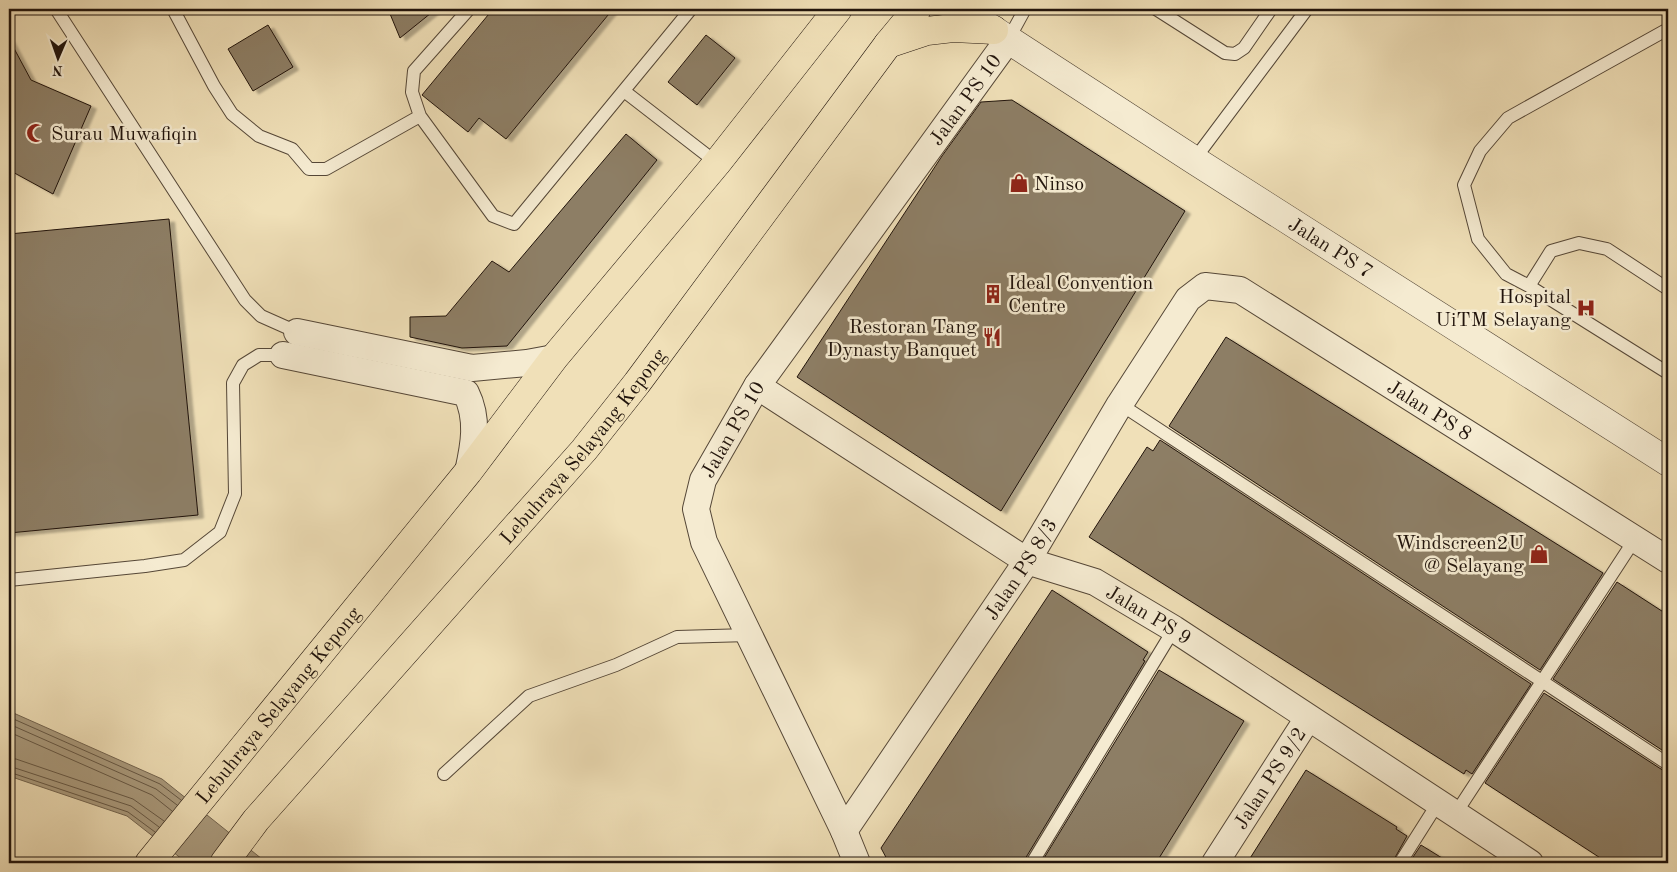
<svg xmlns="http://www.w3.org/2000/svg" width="1677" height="872" font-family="'Old Standard TT',serif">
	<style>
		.water { fill: #aa9b7e; stroke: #736550 }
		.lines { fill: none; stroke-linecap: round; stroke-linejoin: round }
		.shore { stroke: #665845; stroke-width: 1 }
		.building { fill: #8d7e65; stroke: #21140c; filter: url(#shadow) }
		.service-casing { stroke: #554737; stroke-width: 14 }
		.minor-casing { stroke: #554737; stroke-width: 28 }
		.tertiary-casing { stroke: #554737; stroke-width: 29 }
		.primary-casing { stroke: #21140c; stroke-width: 29 }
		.service { stroke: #f5ebd1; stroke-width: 12 }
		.minor { stroke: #f5ebd1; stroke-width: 26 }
		.tertiary { stroke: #f5ebd1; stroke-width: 28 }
		.primary { stroke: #f0e0b8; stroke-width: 28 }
		.labels { text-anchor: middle; stroke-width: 5; stroke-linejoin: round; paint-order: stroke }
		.street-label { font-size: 20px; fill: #21140c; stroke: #f5ebd1 }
		.poi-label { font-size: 20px; fill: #21140c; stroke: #f5ebd1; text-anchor: start }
	</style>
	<defs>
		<filter id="shadow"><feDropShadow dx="5.5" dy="3" stdDeviation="1" flood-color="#0004"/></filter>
	</defs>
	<rect width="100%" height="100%" fill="#f0e0b8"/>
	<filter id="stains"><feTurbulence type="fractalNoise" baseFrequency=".004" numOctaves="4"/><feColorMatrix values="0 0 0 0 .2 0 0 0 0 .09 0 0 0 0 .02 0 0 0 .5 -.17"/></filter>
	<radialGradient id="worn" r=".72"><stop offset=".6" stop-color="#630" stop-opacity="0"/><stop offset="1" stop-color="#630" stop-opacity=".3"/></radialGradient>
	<path class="water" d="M9,711L162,779L267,863H187L127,816L9,776Z"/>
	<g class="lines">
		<path class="shore" d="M9,717L160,784L181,800
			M9,724L156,789L177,805
			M9,732L152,795L172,811
			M9,758L16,759L133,799L164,821
			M9,766L131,806L159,827
			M9,772L128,812L155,832"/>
	</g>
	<path class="building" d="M388,9H436L400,38Z
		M493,9H613L506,139L479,118L468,132L422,95Z
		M268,25L293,67L253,91L228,49Z
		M706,35L735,58L697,105L668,82Z
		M9,39L31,80L91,106L53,194L9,170Z
		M1012,100L1185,211L1001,511L797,377L942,156L981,102Z
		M626,134L657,160L507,346L462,348L410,337V317L446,316L492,261L509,272Z
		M169,219L198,515L9,533V234Z
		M1226,337L1603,573L1540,670L1169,426Z
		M1160,440L1531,684L1472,774L1466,770L1464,774L1089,537L1147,447L1153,451Z
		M1617,582L1668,615V754L1553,679Z
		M1052,590L1148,652L1143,660L1145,661L1025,859L1024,863H889L881,848Z
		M1159,670L1244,721L1156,863H1041Z
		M1544,693L1664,771L1668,772V863H1608L1485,783Z
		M1306,770L1397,827L1396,829L1407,836L1392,863H1247Z
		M1421,845L1450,863H1409Z"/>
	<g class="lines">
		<g class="service-casing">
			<path id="service" d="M56,9L245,300L261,316L297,332
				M173,9L214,86L232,114L259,136L292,149L309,169H326L420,116L493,216L514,224L691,9
				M1156,9L1225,53L1235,54L1244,48L1271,9
				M1668,29L1508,118L1480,151L1464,185L1478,239L1506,274L1529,286L1668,373
				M1008,40L1025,9
				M624,91L717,163
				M420,116L412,92L414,71L469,9
				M1194,160L1307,9
				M1529,286L1551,251L1579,243L1607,249L1668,289
				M1120,404L1668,764
				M9,580L145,566L184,560L220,532L235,494L233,383L243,365L259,355H283
				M444,774L529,696L616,665L677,637L749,635
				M1456,813L1635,539
				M1032,863L1174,629
				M1400,863L1438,803"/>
		</g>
		<g class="minor-casing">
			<g id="minor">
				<path d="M297,332L472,368L527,363L554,358"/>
				<path d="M283,355L466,393C479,419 474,445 468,472"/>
				<path id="s1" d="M757,386L1027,561L1095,582L1174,629L1530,863"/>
				<path id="s2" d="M844,831L1027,561L1120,404L1188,299L1205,286L1240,290L1668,560"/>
				<path id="s3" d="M857,863L844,831L704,542L696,509L703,480L757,386L1008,40"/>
				<path id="s4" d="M1215,863L1308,718"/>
			</g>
		</g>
		<g class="tertiary-casing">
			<g id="tertiary">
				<path id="s5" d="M961,9L1194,160L1668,462"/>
			</g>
		</g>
		<g class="primary-casing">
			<g id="primary">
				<path d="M888,44L927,31L953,28L994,30"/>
				<path id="s6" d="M149,863L468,472L554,358L717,163L838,9"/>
				<path id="s7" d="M224,863L256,820L584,450L637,383L888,44L917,9"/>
			</g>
		</g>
		<use href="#service" class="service"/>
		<use href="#minor" class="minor"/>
		<use href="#tertiary" class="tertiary"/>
		<use href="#primary" class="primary"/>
	</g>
	<defs>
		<g id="mosque-bare" transform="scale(1.5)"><path d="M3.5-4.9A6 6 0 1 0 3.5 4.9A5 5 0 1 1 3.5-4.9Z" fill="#8f2418" stroke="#f5ebd1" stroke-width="2.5" paint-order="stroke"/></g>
		<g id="shop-bare" transform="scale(1.5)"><path d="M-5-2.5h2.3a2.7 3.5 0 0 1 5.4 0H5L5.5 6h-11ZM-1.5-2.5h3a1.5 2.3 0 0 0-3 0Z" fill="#8f2418" stroke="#f5ebd1" stroke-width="2.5" paint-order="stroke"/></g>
		<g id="building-bare" transform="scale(1.5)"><path d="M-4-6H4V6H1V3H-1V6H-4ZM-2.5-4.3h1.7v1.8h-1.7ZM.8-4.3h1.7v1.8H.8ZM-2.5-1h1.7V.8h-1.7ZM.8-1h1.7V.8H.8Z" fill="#8f2418" stroke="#f5ebd1" stroke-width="2.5" paint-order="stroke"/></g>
		<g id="hospital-bare" transform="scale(1.5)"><path d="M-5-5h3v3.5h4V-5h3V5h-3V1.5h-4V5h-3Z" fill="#8f2418" stroke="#f5ebd1" stroke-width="2.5" paint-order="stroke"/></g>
		<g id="restaurant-bare" transform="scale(1.5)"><path d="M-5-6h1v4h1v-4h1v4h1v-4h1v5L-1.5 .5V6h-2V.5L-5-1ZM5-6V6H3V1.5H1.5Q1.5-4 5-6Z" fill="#8f2418" stroke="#f5ebd1" stroke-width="2.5" paint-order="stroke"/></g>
	</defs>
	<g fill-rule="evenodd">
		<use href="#mosque-bare" x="36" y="133"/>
		<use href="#shop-bare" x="1019" y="183"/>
		<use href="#building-bare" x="993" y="294"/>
		<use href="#hospital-bare" x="1586" y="308"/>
		<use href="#restaurant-bare" x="992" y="337"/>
		<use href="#shop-bare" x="1539" y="554"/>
	</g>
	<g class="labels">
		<g class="street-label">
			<text dy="7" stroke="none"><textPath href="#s3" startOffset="882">Jalan PS 10</textPath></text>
			<text dy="7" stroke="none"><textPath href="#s5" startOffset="440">Jalan PS 7</textPath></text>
			<text dy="7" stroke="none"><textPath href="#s2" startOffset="915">Jalan PS 8</textPath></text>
			<text dy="7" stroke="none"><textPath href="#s3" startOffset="478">Jalan PS 10</textPath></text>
			<text dy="7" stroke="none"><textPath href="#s7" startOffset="550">Lebuhraya Selayang Kepong</textPath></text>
			<text dy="7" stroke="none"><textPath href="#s2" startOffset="316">Jalan PS 8/3</textPath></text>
			<text dy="7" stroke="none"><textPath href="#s1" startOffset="456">Jalan PS 9</textPath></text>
			<text dy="7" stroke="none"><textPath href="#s6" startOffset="204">Lebuhraya Selayang Kepong</textPath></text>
			<text dy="7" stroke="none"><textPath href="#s4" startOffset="101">Jalan PS 9/2</textPath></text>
		</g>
		<g class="poi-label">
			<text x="51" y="140">Surau Muwafiqin</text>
			<text x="1034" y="190">Ninso</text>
			<text x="1008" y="289">Ideal Convention<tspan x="1008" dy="23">Centre</tspan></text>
			<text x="1571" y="303" text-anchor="end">Hospital<tspan x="1571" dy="23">UiTM Selayang</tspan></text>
			<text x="977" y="333" text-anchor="end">Restoran Tang<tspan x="977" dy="23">Dynasty Banquet</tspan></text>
			<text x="1524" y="549" text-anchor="end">Windscreen2U<tspan x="1524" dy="23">@ Selayang</tspan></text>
		</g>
	</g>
	<rect width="1677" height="872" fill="none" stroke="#f0e0b8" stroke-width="30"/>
	<rect x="10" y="10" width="1657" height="852" fill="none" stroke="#21140c" stroke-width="2.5"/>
	<rect x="15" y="15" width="1647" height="842" fill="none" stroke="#21140c"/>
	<g transform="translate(58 58) rotate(182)" stroke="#f5ebd1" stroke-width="4" paint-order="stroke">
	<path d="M0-4L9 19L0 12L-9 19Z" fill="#21140c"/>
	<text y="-8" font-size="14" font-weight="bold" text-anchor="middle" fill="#21140c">N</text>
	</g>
	<rect width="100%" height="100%" filter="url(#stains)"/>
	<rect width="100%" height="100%" fill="url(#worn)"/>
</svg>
